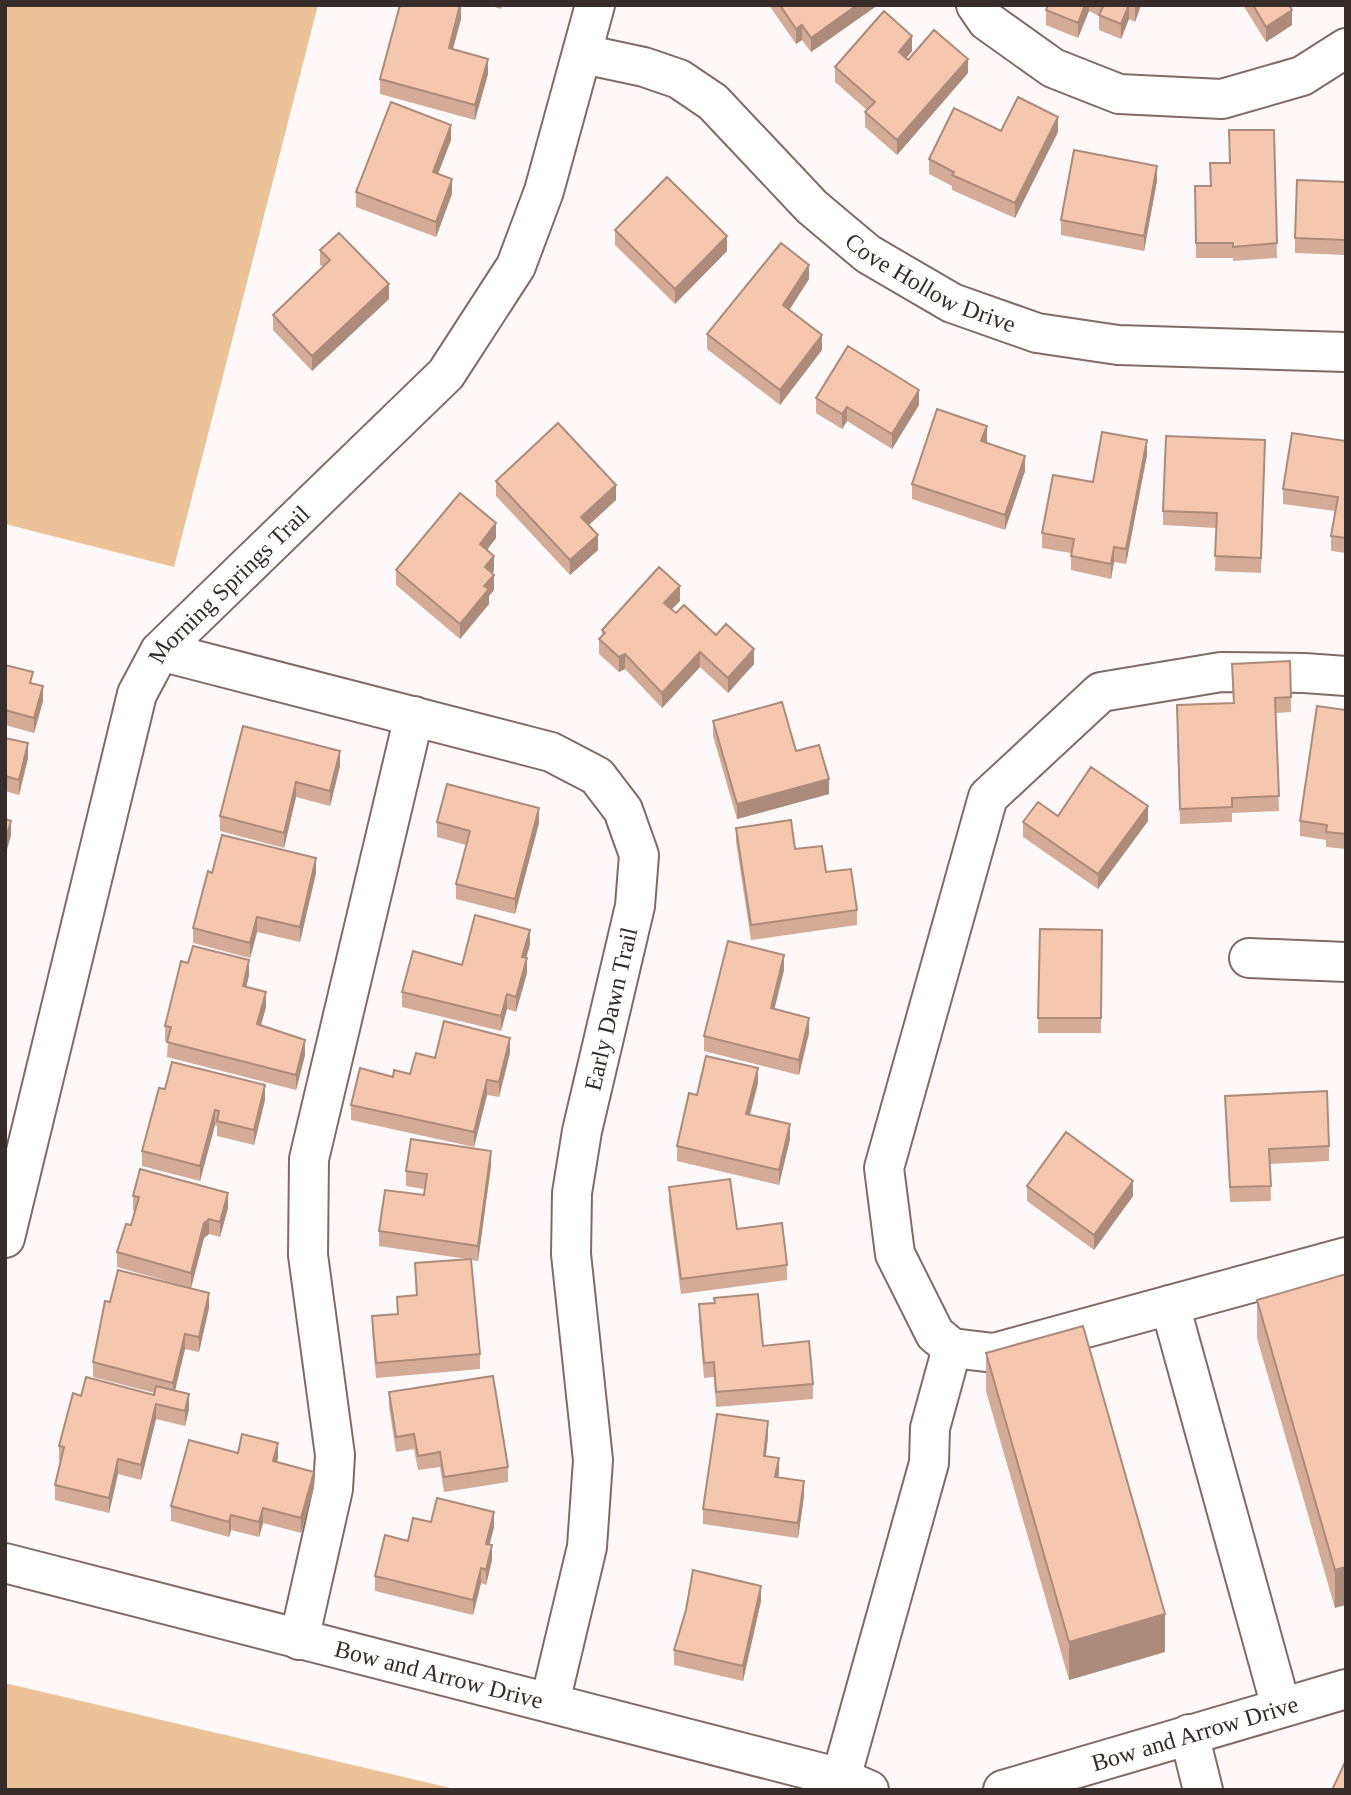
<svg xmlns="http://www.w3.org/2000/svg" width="1351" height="1795" font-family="'Times New Roman',serif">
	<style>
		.green { fill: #ecc298 }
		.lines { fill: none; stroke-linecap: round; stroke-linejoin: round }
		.minor-casing { stroke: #816b66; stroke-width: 42 }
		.minor { stroke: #fff; stroke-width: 38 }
		.wall { fill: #d3ab96 }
		.shaded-wall { fill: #ac8b7a }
		.building { fill: #f5c7af; stroke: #ac8b7a; stroke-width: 2 }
		.labels { text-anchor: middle; stroke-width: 5; stroke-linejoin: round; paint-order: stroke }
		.street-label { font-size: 24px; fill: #362c2a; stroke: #fff }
	</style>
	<rect width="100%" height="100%" fill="#fef9f8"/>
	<path class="green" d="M5,5H318L174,567L5,524Z
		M5,1683L459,1790H5Z"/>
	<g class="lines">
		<g class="minor-casing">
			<g id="minor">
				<path d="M976,5L987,21L1053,68L1119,94L1222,99L1302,76L1346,48"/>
				<path id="s1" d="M583,54L644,67L679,79L713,102L812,207L868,254L952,303L1037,333L1118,345L1346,352"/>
				<path d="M160,651L551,752L597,776L623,810L639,855L635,906L582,1131L572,1193L571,1254L593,1460L587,1547L550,1702"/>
				<path d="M1346,676L1304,673L1221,672L1101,692L988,797L884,1168L895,1254L935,1334L952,1348L994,1353L1346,1257"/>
				<path d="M1249,958L1346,962"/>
				<path id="s2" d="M5,1238L137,694L160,651L446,374L516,266L544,191L595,5"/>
				<path d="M1170,1305L1281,1707"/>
				<path id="s3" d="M5,1563L841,1778L869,1790"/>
				<path d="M299,1640L333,1489L335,1455L308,1255L309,1159L414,716"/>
				<path d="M1189,1734L1203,1790"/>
				<path d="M841,1778L929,1463L930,1428L952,1348"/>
				<path id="s4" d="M1003,1790L1346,1689"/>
			</g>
		</g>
		<use href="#minor" class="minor"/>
	</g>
	<path class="wall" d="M488,5H502L501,9Z
		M769,5H878L811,52L802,40L796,44Z
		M1048,5H1141L1135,22L1129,19L1121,39L1099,30V16L1089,11L1078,38L1046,25V10Z
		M1243,5H1296L1291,8L1292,25L1266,42Z
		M461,19L453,49L488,74L475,120L380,94V79Z
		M912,51L906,58L908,60L968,73L897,155L865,127V112L867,110L835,82V67Z
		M1274,130L1277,258L1233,261V258H1196L1195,186H1211L1230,163Z
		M1001,131L1058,132L1015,218L952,190V186L929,174V159Z
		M451,140L438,174L452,194L436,237L356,207V192Z
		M1157,181L1144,251L1061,235V220Z
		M1346,182V255L1295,253V238Z
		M615,230L727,251L675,304L615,245Z
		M320,250L389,299L312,371L273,330V315L323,267L320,265Z
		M809,279L789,310L822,350L780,405L707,349V334Z
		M816,398L919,405L892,449L847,421L842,429L816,413Z
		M987,441L986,443L1025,471L1005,530L912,499V484Z
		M1346,441V553L1331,551V536L1335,511L1283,504V489Z
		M1147,455L1126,564L1114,562L1111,579L1071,570V553L1042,548V533L1093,482Z
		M1265,455L1261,573L1215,571L1216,528L1163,525V511Z
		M496,481L616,500L589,525L598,550L570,575L496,496Z
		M496,538L487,550L494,571L492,573L494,590L489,596V604L460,639L396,585V570Z
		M680,601L672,609L676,613L716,635L754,664L728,693L700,667L662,708L625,669L619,672L599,654V639L602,637V630Z
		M1232,664L1291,697V712L1276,713L1279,811L1232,813V822L1180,824L1177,719L1233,703Z
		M5,665L33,684L43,701L34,733L5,725Z
		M1346,710V849L1326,847V840L1300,836V821Z
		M713,721L796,751L829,794L737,819L713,736Z
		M243,726L340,766L330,806L296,797L284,848L220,831V816Z
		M5,738L28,758L19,795L5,791Z
		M1058,816L1148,821L1098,889L1023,837V822Z
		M437,822L539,823L515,914L456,899V884L466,845L437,837Z
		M736,828L795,849L826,872L857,910V925L751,940L736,842Z
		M212,873H316L300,942L257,932L250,958L193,943V928Z
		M1040,929L1102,930L1101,1033H1038Z
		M530,945L526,958L527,973L516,1012L507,1009L501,1031L402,1007V992L462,965Z
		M784,970L774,1009L809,1033L799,1075L704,1051V1036Z
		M249,975L246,987L266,1007L261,1025L305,1055L296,1090L167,1057L168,1041H165V1026Z
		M510,1053L499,1097L487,1095L474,1147L351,1120V1105L410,1074L435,1058Z
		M758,1083L750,1115L790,1139L779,1185L677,1161V1146L697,1095Z
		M165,1089L265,1100L254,1145L217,1136V1126L215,1125L200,1181L142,1166V1151Z
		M1225,1096L1329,1146V1161L1270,1164L1271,1201L1230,1202Z
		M491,1166L478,1261L471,1260L480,1354V1369L376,1378L372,1331V1316L397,1314V1297L416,1295L415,1263L467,1259L379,1246V1231L424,1195V1189L406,1186V1171Z
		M1027,1186L1133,1196L1094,1250L1027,1201Z
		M669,1187L737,1229L787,1265V1280L681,1294L669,1202Z
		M133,1196L228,1208L220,1237L209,1234L204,1238L191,1288L117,1267V1252L131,1225L135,1211H133Z
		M1346,1274L1335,1608L1257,1338V1300Z
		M110,1302L209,1308L199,1352L185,1349L175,1391L189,1409L185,1426L156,1419L141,1480L118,1474L109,1513L55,1500V1485L61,1461H59V1446L81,1396L154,1395L155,1393L93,1377V1362Z
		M699,1304L763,1346L813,1384V1399L716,1407L714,1377L704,1378L699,1319Z
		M986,1353L1165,1652L1069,1680L986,1391Z
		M389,1392L508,1467V1482L444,1492L440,1467L418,1470L414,1449L396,1452L389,1407Z
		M768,1436L766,1456L779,1473L778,1478L804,1496L798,1538L703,1524V1509Z
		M238,1453L278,1458L277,1462L314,1487L301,1533L263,1523L259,1537L231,1530L229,1537L171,1521V1506Z
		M431,1522L494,1527L489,1545L492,1560L486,1585L481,1583L473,1615L375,1591V1576L408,1541Z
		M761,1601L743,1681L674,1665V1650Z"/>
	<path class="shaded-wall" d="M461,5V19L449,63V48Z
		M857,5H878L811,52V38Z
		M1085,5H1089V11L1078,38V23Z
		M1129,5V19L1121,39V24Z
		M1135,5H1141L1135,22Z
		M1292,10V25L1266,42V27Z
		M802,25V40L796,44V29Z
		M912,36V51L899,67V52Z
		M488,59V74L475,120V105Z
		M968,59V73L897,155V140Z
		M1058,117V132L1015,218V203Z
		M451,125V140L433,187V172Z
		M1157,166V181L1144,251V236Z
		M452,179V194L436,237V222Z
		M727,236V251L675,304V289Z
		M809,265V279L783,320V305Z
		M389,284V299L312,371V356Z
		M822,335V350L780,405V390Z
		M919,390V405L892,449V434Z
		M847,407V421L842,429V414Z
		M987,426V441L981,456V441Z
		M1147,440V455L1126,564V549Z
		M1025,456V471L1005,530V515Z
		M616,485V500L581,532V517Z
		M496,523V538L480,559V544Z
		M598,535V550L570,575V560Z
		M1114,547V562L1111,579V564Z
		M494,556V571L485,582V567Z
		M494,575V590L489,596V604L460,639V624L484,586Z
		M680,586V601L664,617V603Z
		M754,649V664L728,693V678Z
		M700,652V667L662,708V693Z
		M625,654V669L619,672V657Z
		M43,686V701L34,733V718Z
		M28,743V758L19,795V780Z
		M340,751V766L330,806V791Z
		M829,779V794L737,819V804Z
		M296,782V797L284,848V833Z
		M1148,806V821L1098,889V874Z
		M539,808V823L515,914V899Z
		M11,821V836L5,856V841Z
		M316,858V873L300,942V927Z
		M257,917V932L250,958V943Z
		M530,930V945L522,971V957Z
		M784,955V970L771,1023V1008Z
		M527,958V973L516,1012V997Z
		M249,960V975L243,1001V986Z
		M266,992V1007L257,1039V1024Z
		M507,994V1009L501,1031V1016Z
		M809,1018V1033L799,1075V1060Z
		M510,1038V1053L499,1097V1082Z
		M305,1040V1055L296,1090V1075Z
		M758,1068V1083L746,1129V1114Z
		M487,1080V1095L474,1147V1132Z
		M265,1085V1100L254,1145V1130Z
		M215,1110V1125L200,1181V1166Z
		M790,1124V1139L779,1185V1170Z
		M491,1151V1166L478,1261V1246Z
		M1133,1181V1196L1094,1250V1235Z
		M228,1193V1208L220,1237V1222Z
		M209,1219V1234L204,1238L191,1288V1273L204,1223Z
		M209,1293V1308L199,1352V1337Z
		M185,1334V1349L173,1398V1383Z
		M189,1394V1409L185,1426V1411Z
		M156,1404V1419L141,1480V1465Z
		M768,1421V1436L764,1471V1456Z
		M278,1443V1458L273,1476V1461Z
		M779,1458V1473L775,1492V1477Z
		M118,1459V1474L109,1513V1498Z
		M314,1472V1487L301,1533V1518Z
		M804,1481V1496L798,1538V1523Z
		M263,1508V1523L259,1537V1522Z
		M494,1512V1527L486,1559V1544Z
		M231,1515V1530L229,1537V1522Z
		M492,1545V1560L486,1585V1570Z
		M1346,1567V1605L1335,1608V1570Z
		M481,1568V1583L473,1615V1600Z
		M761,1586V1601L743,1681V1666Z
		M1165,1614V1652L1069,1680V1642Z"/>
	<path class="building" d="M400,5H460L449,48L488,59L475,105L380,79Z
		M780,5H857L811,38L802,25L796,29Z
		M1048,5H1085L1078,23L1046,10Z
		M1104,5H1129L1121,24L1099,15Z
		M1253,5H1289L1292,10L1266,27Z
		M884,11L912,36L899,52L908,60L934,30L968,59L897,140L865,112L875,102L835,67Z
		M1018,97L1058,117L1015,203L952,175L954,172L929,159L954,108L1001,131Z
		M391,102L451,125L433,172L452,179L436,222L356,192Z
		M1229,130H1274L1277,243L1233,247V243H1196L1195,186H1211L1210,163H1230Z
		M1074,150L1157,166L1144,236L1061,220Z
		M667,177L727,236L675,289L615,230Z
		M1297,180L1346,182V240L1295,238Z
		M339,233L389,284L312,356L273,315L330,260L320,250Z
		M781,243L809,265L783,305L822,335L780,390L707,334Z
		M848,346L919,390L892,434L847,407L842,414L816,398Z
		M937,409L987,426L981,441L1025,456L1005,515L912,484Z
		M558,423L616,485L581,517L598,535L570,560L496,481Z
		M1102,432L1147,440L1126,549L1114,547L1111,564L1071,556L1074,539L1042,533L1053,475L1093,482Z
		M1292,433L1346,441V538L1331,536L1338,497L1283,489Z
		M1166,436L1265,440L1261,558L1215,556L1217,513L1163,511Z
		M460,493L496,523L480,544L494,556L485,567L494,575L484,586L489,589L460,624L396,570Z
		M659,567L680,586L664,603L676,613L684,605L716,635L726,624L754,649L728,678L700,652L662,693L625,654L619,657L599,639L605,633L602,630Z
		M1290,661L1291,697L1275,698L1279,796L1232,798V807L1180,809L1177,705L1234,703L1232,664Z
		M5,665L33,672L30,683L43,686L34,718L5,710Z
		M782,702L796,751L819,745L829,779L737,804L713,721Z
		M1317,706L1346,710V834L1326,832L1327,825L1300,821Z
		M243,726L340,751L330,791L296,782L284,833L220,816Z
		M5,738L28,743L19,780L5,776Z
		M1091,767L1148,806L1098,874L1023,822L1038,802L1058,816Z
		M447,784L539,808L515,899L456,884L470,831L437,822Z
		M5,819L11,821L5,841Z
		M791,820L795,849L822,846L826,872L851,869L857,910L751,925L736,828Z
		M222,835L316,858L300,927L257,917L250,943L193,928L208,871L212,873Z
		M475,915L530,930L522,957L527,958L516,997L507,994L501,1016L402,992L413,951L462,965Z
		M1040,929L1102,930L1101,1018H1038Z
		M728,941L784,955L771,1008L809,1018L799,1060L704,1036Z
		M193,946L249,960L243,986L266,992L257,1024L305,1040L296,1075L167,1042L171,1027L165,1026L181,961L188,963Z
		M444,1021L510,1038L499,1082L487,1080L474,1132L351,1105L360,1068L393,1077L394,1070L410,1074L416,1053L435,1058Z
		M706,1056L758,1068L746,1114L790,1124L779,1170L677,1146L689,1093L697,1095Z
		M172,1062L265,1085L254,1130L217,1121L219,1111L215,1110L200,1166L142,1151L159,1088L165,1089Z
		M1327,1091L1329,1146L1269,1149L1271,1186L1230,1187L1225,1096Z
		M1066,1132L1133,1181L1094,1235L1027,1186Z
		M411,1139L491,1151L478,1246L379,1231L385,1190L424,1195L427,1174L406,1171Z
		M140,1169L228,1193L220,1222L209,1219L204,1223L191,1273L117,1252L126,1224L131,1225L139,1197L133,1196Z
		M730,1179L737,1229L782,1223L787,1265L681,1279L669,1187Z
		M471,1259L480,1354L376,1363L372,1316L398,1314L397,1297L417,1295L415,1263Z
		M118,1270L209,1293L199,1337L185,1334L173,1383L93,1362L105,1301L110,1302Z
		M1346,1274V1567L1335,1570L1257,1300Z
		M758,1294L763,1346L809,1341L813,1384L716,1392L714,1362L704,1363L699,1304L715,1303L714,1298Z
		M1083,1326L1165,1614L1069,1642L986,1353Z
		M493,1376L508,1467L444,1477L440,1452L418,1456L414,1434L396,1437L389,1392Z
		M86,1377L154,1395L156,1386L189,1394L185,1411L156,1404L141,1465L118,1459L109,1498L55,1485L64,1447L59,1446L73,1393L81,1396Z
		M717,1414L768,1421L764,1456L779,1458L775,1477L804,1481L798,1523L703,1509Z
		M242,1434L278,1443L273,1461L314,1472L301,1518L263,1508L259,1522L231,1515L229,1522L171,1506L189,1440L238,1453Z
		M437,1498L494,1512L486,1544L492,1545L486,1570L481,1568L473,1600L375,1576L385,1535L408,1541L413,1518L431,1522Z
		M693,1570L761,1586L743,1666L674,1650L686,1610Z
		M1346,1760V1790H1332Z"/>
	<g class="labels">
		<g class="street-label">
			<text dy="8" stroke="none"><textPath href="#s1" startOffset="427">Cove Hollow Drive</textPath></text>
			<text dy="8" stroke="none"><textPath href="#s2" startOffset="704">Morning Springs Trail</textPath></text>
			<text transform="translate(611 1009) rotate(-77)" y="8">Early Dawn Trail</text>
			<text dy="8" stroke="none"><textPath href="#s3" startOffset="448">Bow and Arrow Drive</textPath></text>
			<text dy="8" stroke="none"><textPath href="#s4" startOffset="200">Bow and Arrow Drive</textPath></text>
		</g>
	</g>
	<rect width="1351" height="1795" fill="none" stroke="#362c2a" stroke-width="14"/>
</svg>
